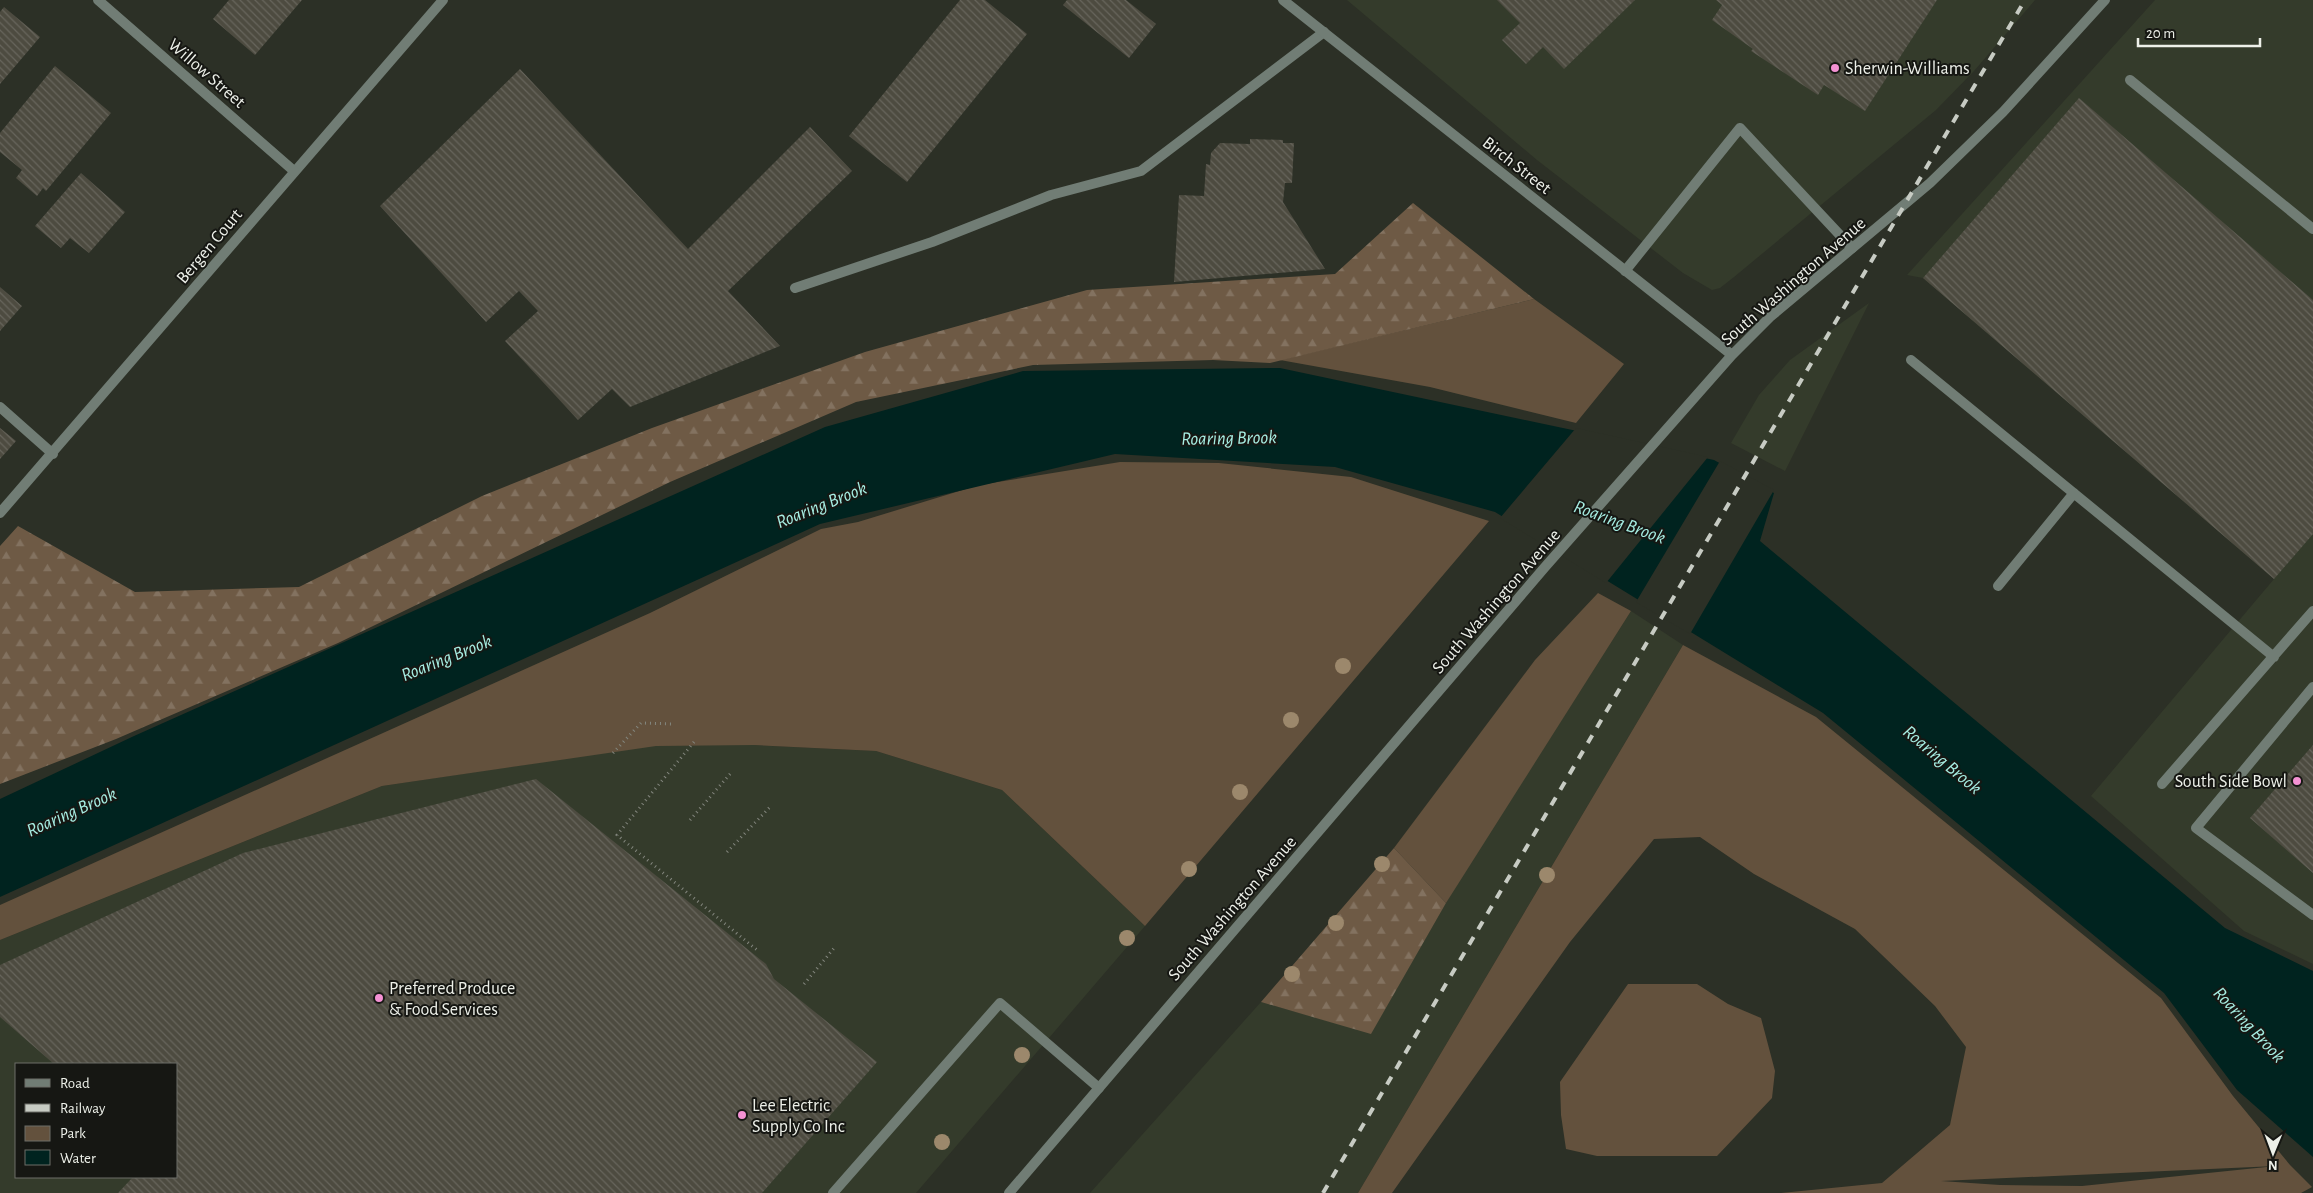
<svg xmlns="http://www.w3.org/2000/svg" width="2313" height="1193" font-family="'Alegreya Sans',sans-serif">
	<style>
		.built { fill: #343b2b; fill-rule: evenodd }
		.green { fill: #63513d; fill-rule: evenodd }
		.forest { fill: url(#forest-firs) }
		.water { fill: #00231f }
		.pier { fill: #2c3026 }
		.building { fill: url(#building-back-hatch) }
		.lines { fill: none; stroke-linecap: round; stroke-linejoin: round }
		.path { stroke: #83867e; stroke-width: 3; stroke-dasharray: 1 4; stroke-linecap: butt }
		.service { stroke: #717d75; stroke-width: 10 }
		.minor { stroke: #717d75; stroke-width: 10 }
		.tertiary { stroke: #717d75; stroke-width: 10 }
		.rail { stroke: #c7cbc3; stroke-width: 4; stroke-dasharray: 9 9; stroke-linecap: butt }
		.tree { fill: #9c886c }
		.poi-dot { fill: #f491d3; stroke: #161713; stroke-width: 2 }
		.labels { text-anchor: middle; stroke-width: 4; stroke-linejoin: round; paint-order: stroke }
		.poi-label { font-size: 18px; fill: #edf0e9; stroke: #161713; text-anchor: start }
		.street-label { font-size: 18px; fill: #edf0e9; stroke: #161713 }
		.water-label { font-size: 19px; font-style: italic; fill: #a6ede2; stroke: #161713 }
	</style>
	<defs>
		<pattern id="forest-firs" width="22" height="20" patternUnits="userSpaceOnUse" patternTransform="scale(1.25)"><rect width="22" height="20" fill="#6e5a45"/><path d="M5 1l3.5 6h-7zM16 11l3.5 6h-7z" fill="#837260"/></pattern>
		<pattern id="building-back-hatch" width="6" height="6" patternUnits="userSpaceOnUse" patternTransform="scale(1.25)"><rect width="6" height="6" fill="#4d4b40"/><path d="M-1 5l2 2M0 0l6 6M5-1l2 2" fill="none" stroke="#67655c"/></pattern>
	</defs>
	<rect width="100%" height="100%" fill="#2c3026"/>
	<path class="built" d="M1347,0H2035L1974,71L1936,110L1734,277L1720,288L1712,290L1683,273L1537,160Z
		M2155,0H2313V964L2244,931L2091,796L2274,579L1923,278L1907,275Z
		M1869,303L1785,471L1731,443L1759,395L1790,360Z
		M1631,611L1683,645L1358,1193H1090L1261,1002L1371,1033L1458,882Z
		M656,745H754L876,751L1002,790L1145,926L916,1193H0V940L382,786ZM16,1064H176V1177H16Z"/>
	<path class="green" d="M1534,299L1624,364L1576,423L1430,387L1280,360Z
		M1120,462L1219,463L1351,477L1489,521L1145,926L1002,790L876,751L754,745L656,746L382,786L0,940V905L650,613L821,529L858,522L979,485Z
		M1598,593L1631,611L1446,903L1394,848L1535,660Z
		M1683,645L1816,717L2161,998L2233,1096L2290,1165L2312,1187L2301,1193H1781L1882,1183L1950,1125L1966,1047L1935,1006L1855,929L1754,874L1700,837L1654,839L1570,942L1392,1193H1358ZM2276,1166L2082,1186L2000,1185L1941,1181Z
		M1628,984H1697L1728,1004L1761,1018L1775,1071L1772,1098L1717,1156H1597L1566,1149L1561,1115L1560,1082Z"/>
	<path class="forest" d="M1413,203L1534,299L1270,363L1213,360L1033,365L856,402L670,482L338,643L116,739L0,784V546L18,526L135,592L299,587L482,496L652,428L865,352L1087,290L1335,274Z
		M1394,848L1446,903L1371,1034L1261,1002Z"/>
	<path class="water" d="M1280,368L1714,460L1774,493L1760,541L2225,928L2313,971V1157L2237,1090L2164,993L1823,713L1495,512L1335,467L1115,454L820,524L0,897V799L134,736L825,427L1023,371Z"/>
	<path class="pier" d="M1576,428L1708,457L1606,583L1500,518Z
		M1720,461L1774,490L1690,634L1636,602Z"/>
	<path class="building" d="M229,0H302L255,55L213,19Z
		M960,0H985L1027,34L907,182L849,136Z
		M1067,0H1126L1156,24L1129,58L1063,5Z
		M1497,0H1635L1564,69L1543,47L1526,64L1502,40L1520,23Z
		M1716,0H1937L1865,111L1824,85L1818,95L1751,51L1753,49L1712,20L1722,5Z
		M4,7L40,37L0,84V12Z
		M55,66L111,113L46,191L43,188L37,196L16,178L22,170L0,152V133Z
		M520,69L688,249L810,127L852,171L728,291L780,346L630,407L612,389L578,420L505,341L538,311L519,291L486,322L380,206Z
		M2079,98L2313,300V534L2274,579L1923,278Z
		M1250,139L1283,140V143H1294L1292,183H1285L1283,202L1325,269L1174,282L1179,195L1204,196L1206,164L1210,165L1211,153L1220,143L1250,144Z
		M81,173L125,212L89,253L70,238L61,248L35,226Z
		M0,287L22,306L0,331Z
		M0,428L16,441L0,459Z
		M2313,745V873L2250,818Z
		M536,779L766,964L774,979L877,1062L762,1193H118L133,1177H176V1064H54L0,1017V965L243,853Z"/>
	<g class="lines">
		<path class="path" d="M694,742L617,835L757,950
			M613,753L641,723L673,724
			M690,820L731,773
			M727,852L770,807
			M804,984L835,947"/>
		<path class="service" d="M2130,80L2313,229
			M1625,271L1740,128L1852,248
			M795,288L932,242L1051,195L1141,171L1324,32
			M1911,360L2274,657
			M0,407L53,454
			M0,513L443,0
			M1998,586L2074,493
			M2313,687L2196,828L2313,915
			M2162,784L2313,611
			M833,1193L1000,1003L1099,1088"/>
		<path class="minor" d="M98,0L294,171"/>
		<path class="tertiary" d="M1283,0L1732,355
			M1009,1193L1545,567L1732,355L1770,317L1930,183L2003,112L2105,0"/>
		<path class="rail" d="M1323,1193L2025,0"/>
	</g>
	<g class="tree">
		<circle cx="1343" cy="666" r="8"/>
		<circle cx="1291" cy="720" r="8"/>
		<circle cx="1240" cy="792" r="8"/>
		<circle cx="1382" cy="864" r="8"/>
		<circle cx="1189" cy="869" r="8"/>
		<circle cx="1547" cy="875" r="8"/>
		<circle cx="1336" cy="923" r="8"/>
		<circle cx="1127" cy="938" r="8"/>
		<circle cx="1292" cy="974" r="8"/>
		<circle cx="1022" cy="1055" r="8"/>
		<circle cx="942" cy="1142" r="8"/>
	</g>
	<g class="poi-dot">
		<circle cx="1835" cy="68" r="5"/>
		<circle cx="2297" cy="781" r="5"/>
		<circle cx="379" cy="998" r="5"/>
		<circle cx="742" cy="1115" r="5"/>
	</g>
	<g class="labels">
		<g class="poi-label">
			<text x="1845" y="74">Sherwin-Williams</text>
			<text x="2287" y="787" text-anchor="end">South Side Bowl</text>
			<text x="389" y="994">Preferred Produce<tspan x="389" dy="21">&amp; Food Services</tspan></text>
			<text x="752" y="1111">Lee Electric<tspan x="752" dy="21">Supply Co Inc</tspan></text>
		</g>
		<g class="street-label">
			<text transform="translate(207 73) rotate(41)" y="6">Willow Street</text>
			<text transform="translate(1517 165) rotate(38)" y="6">Birch Street</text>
			<text transform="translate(209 246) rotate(-50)" y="6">Bergen Court</text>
			<text transform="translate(1793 281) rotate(-41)" y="6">South Washington Avenue</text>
			<text transform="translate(1496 601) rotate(-49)" y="6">South Washington Avenue</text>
			<text transform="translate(1232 908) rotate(-49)" y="6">South Washington Avenue</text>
		</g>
		<g class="water-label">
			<text transform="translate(1229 437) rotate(-1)" y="7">Roaring Brook</text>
			<text transform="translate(821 504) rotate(-22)" y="7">Roaring Brook</text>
			<text transform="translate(1620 521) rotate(20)" y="7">Roaring Brook</text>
			<text transform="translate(446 657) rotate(-22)" y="7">Roaring Brook</text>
			<text transform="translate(1943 759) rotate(40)" y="7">Roaring Brook</text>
			<text transform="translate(71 811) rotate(-24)" y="7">Roaring Brook</text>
			<text transform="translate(2250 1024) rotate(47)" y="7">Roaring Brook</text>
		</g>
	</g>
	<rect x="15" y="1063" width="162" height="115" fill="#161713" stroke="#6c6e69"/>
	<rect x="25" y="1079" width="25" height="8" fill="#717d75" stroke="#6c6e69"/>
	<text x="60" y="1088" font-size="15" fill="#edf0e9">Road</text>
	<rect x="25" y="1104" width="25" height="8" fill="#c7cbc3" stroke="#6c6e69"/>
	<text x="60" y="1113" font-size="15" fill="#edf0e9">Railway</text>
	<rect x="25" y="1126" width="25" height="15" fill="#63513d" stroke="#6c6e69"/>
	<text x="60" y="1138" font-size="15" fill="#edf0e9">Park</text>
	<rect x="25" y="1150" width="25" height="15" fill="#00231f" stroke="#6c6e69"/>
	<text x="60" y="1163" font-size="15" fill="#edf0e9">Water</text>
	<g transform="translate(2273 1153) rotate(181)" stroke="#161713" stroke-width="4" paint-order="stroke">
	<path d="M0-4L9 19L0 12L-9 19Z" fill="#edf0e9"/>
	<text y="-8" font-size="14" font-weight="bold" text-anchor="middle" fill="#edf0e9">N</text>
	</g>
	<path d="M2138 38v8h122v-8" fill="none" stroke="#edf0e9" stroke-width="2.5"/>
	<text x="2146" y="38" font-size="15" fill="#edf0e9" stroke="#161713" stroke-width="4" paint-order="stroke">20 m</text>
</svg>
